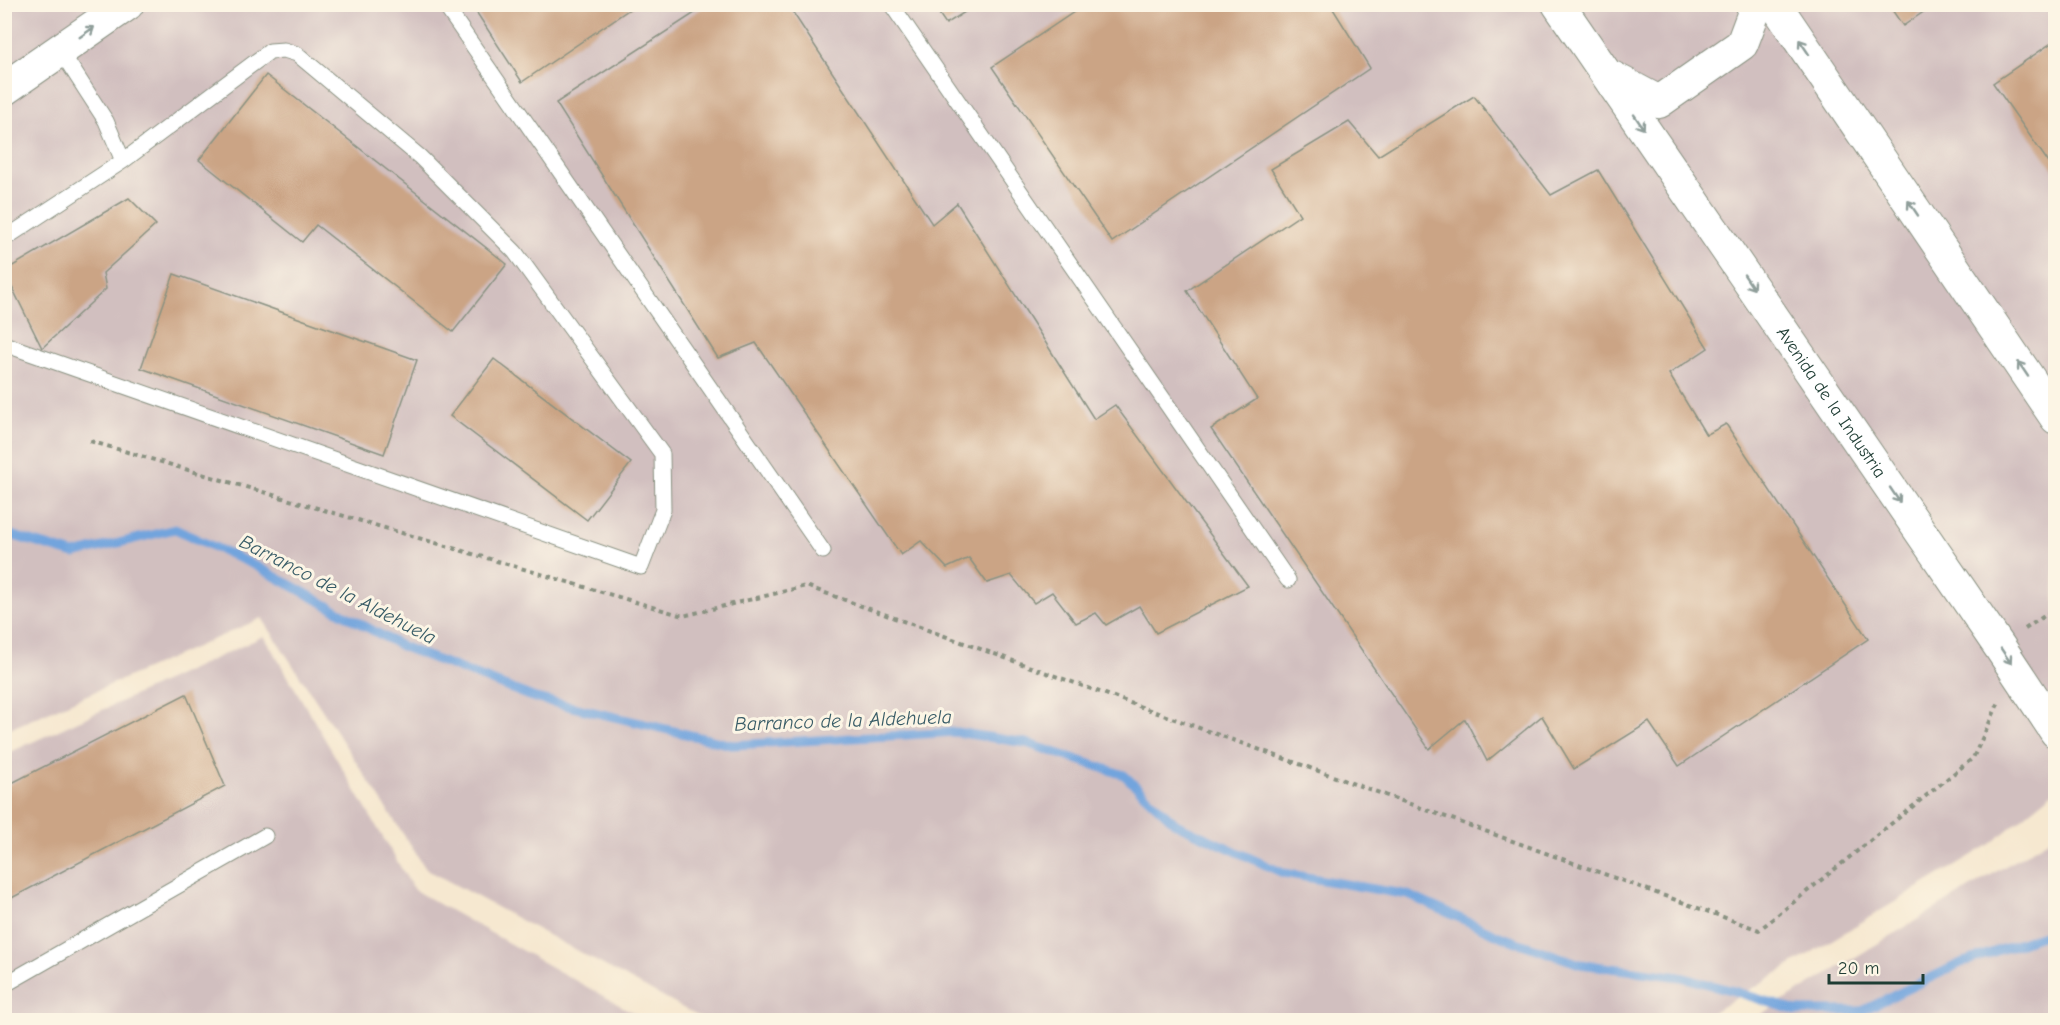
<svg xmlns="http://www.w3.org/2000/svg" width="2060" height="1025" font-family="'Comic Neue',sans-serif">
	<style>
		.industrial { fill: #d1bfbf }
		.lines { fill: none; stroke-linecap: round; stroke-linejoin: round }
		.stream { stroke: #72a4dd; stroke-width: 9 }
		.building { fill: #cba485 }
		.lane-casing { stroke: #8a9282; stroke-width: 17 }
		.street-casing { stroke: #8a9282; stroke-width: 34 }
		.primary-casing { stroke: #8a9282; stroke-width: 35 }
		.path { stroke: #8a9282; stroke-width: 4; stroke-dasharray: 4.5 4.5; stroke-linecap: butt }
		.lane { stroke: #fff; stroke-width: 15 }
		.street { stroke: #fff; stroke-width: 32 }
		.primary { stroke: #fff; stroke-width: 33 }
		.oneway { stroke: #8f9e9a }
		.labels { text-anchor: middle; stroke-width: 6; stroke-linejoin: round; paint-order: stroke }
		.street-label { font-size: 18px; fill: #1f3d34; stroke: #fcf5e5 }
		.water-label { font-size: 20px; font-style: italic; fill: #385c67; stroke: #fcf5e5 }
	</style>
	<rect width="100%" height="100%" fill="#fcf5e5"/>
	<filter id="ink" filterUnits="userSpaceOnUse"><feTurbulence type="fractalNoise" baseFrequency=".0167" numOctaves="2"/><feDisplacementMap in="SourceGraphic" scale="12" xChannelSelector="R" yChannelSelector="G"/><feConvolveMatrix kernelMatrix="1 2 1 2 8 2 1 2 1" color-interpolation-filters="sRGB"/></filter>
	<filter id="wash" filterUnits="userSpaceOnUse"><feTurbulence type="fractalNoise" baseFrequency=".008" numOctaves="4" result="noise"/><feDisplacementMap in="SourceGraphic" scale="24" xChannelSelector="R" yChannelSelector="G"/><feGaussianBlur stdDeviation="1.35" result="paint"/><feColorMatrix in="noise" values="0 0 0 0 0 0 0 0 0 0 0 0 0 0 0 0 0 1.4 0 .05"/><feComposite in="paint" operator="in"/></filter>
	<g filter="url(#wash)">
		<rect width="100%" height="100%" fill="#f6e8d0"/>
		<path class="industrial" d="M5,5H2055V791L1989,845L1700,1020H705L426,869L262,618L5,731Z
			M264,636L414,890L646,1020H5L4,755Z
			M2055,836V1020H1752Z"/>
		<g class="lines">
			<path class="stream" d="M4,533L74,554L175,529L256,566L401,646L535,698L732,745L956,732L1026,743L1124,775L1176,824L1283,873L1408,895L1502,937L1580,964L1681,977L1734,991L1796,1011H1862L1961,963L2056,931"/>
		</g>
		<g id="blocks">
			<path class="building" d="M471,4H637L522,82Z
				M1086,4H1330L1370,68L1112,242L992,67Z
				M1888,4H1935L1903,26Z
				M707,5H788L932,224L957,203L1094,419L1115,405L1248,586L1156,633L1139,606L1106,625L1096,613L1076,623L1052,592L1034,603L1011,575L987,583L969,558L947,568L921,541L901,555L756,343L718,358L556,103Z
				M933,5H976L946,24Z
				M2056,40V173L1993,83Z
				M266,75L507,264L453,332L316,225L302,242L199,160Z
				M1474,96L1551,195L1598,170L1708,348L1669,374L1706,435L1726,424L1868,639L1679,766L1649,722L1574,769L1542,716L1487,761L1465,719L1429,749L1211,429L1257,399L1187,291L1300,215L1271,169L1349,122L1378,156Z
				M129,198L156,225L103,273L106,289L42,348L4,271Z
				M174,274L417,360L384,454L141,368Z
				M494,359L631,463L587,520L450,416Z
				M186,694L225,786L4,902V787Z"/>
		</g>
	</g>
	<g filter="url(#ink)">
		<use href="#blocks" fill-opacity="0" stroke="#8a9282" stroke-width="1.5"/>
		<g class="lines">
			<g class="lane-casing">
				<path id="lane" d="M444,4L823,551
					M891,4L1288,580
					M60,50L106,121L123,161
					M4,239L123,161L270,51L284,50L297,54L420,157L515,252L662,454L663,510L641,567L4,344
					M4,985L265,836"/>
			</g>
			<g class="street-casing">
				<g id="street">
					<path id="s1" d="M1558,4L1999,646L2056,732"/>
					<path d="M1775,4L2056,418"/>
					<path d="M1612,77L1659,102L1742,44L1757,4"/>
				</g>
			</g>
			<g class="primary-casing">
				<path id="primary" d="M4,89L127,4"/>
			</g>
			<path class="path" d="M90,441L683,616L806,586L1759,930L1973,758L1999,702
				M2025,629L2056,608"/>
			<use href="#lane" class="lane"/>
			<use href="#street" class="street"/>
			<use href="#primary" class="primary"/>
		</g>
		<defs><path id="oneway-shaft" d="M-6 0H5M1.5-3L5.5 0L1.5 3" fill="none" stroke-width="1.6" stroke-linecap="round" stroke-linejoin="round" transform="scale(1.5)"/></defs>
		<g class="oneway">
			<use href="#oneway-shaft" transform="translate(87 32) rotate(-35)"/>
			<use href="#oneway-shaft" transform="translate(1804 47) rotate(-124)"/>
			<use href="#oneway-shaft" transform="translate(1639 122) rotate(56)"/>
			<use href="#oneway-shaft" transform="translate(1913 208) rotate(-124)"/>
			<use href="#oneway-shaft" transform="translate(1749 282) rotate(56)"/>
			<use href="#oneway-shaft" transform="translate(2023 369) rotate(-124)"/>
			<use href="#oneway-shaft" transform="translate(1895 495) rotate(56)"/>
			<use href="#oneway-shaft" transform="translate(2006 656) rotate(56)"/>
		</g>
	</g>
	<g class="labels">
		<g class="street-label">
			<text dy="6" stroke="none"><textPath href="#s1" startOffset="483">Avenida de la Industria</textPath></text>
		</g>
		<g class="water-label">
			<text transform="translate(338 589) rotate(27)" y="7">Barranco de la Aldehuela</text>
			<text transform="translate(843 720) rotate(-2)" y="7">Barranco de la Aldehuela</text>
		</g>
	</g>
	<rect width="2060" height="1025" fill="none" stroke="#fcf5e5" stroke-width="24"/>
	<path d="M1829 974v9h94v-9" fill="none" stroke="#1f3d34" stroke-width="3"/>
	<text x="1838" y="974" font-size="18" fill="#1f3d34" stroke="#fcf5e5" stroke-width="4.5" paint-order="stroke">20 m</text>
</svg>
